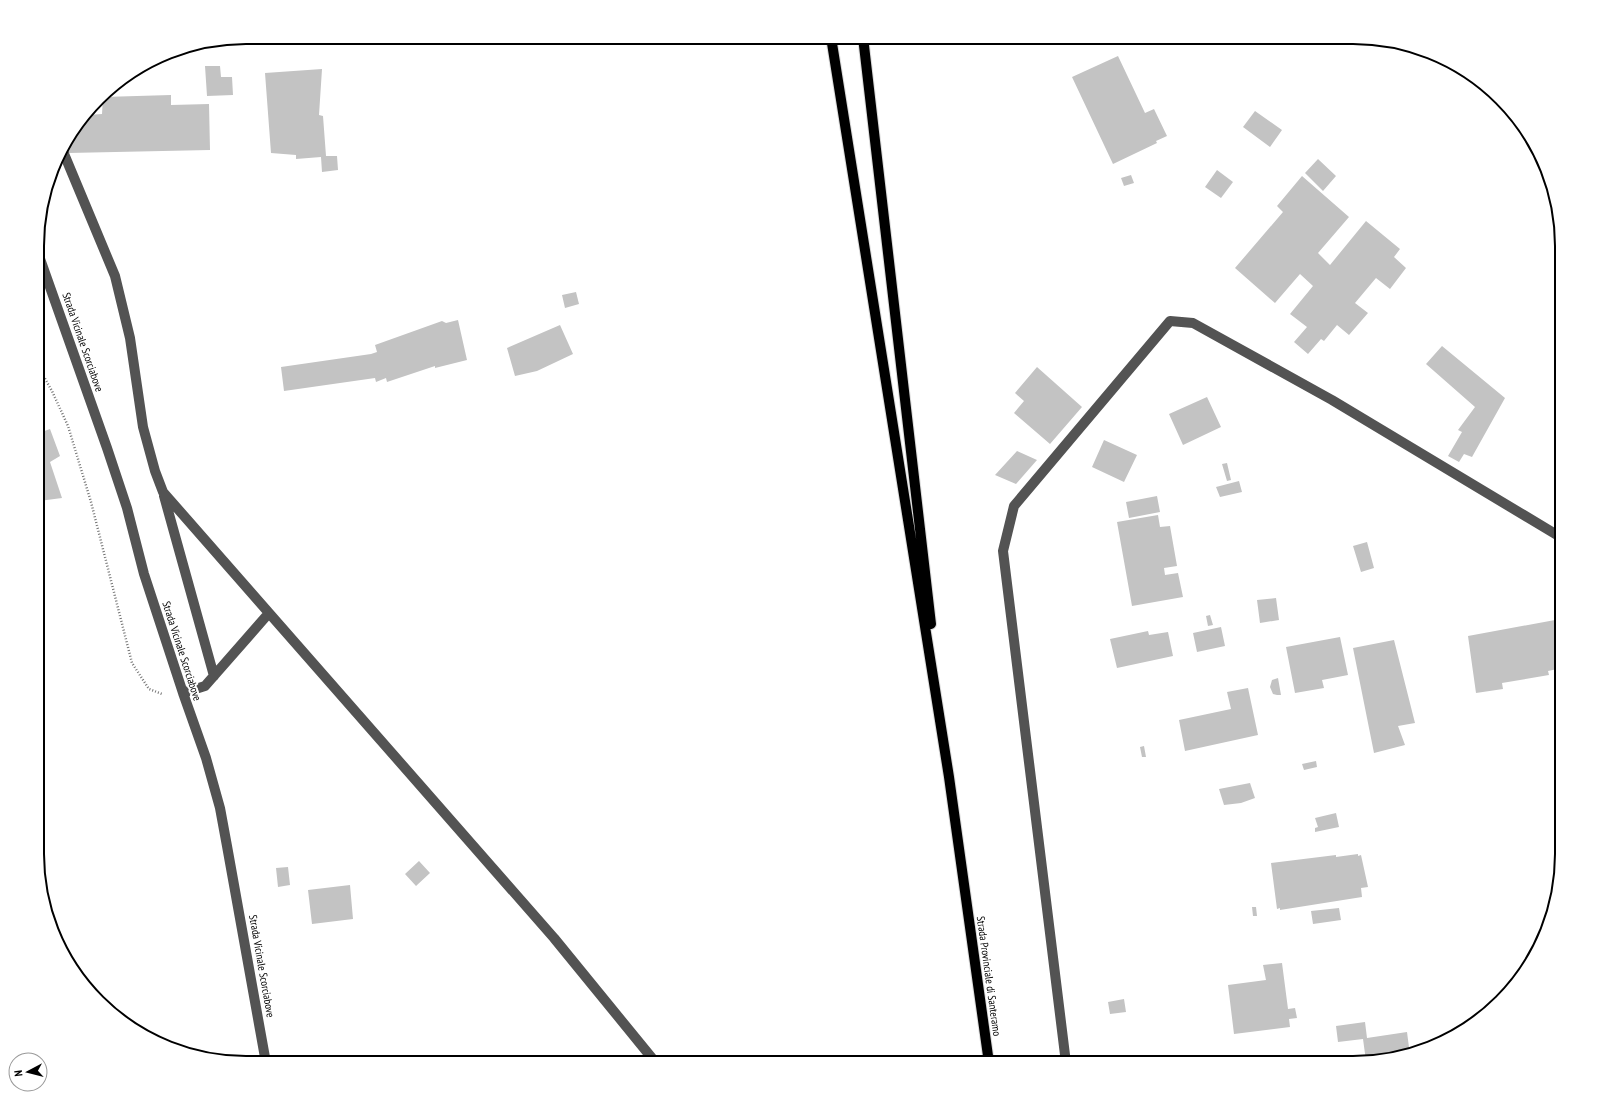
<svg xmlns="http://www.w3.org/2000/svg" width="1599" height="1100" font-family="'PT Sans Narrow',sans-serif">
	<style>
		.building { fill: #c3c3c3 }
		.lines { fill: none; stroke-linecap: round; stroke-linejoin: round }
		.major-casing { stroke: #dbdbdb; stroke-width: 12 }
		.path { stroke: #757575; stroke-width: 2.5; stroke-dasharray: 1 2; stroke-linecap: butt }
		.minor { stroke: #535353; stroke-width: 10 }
		.major { stroke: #000; stroke-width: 10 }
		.labels { text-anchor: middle; stroke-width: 4; stroke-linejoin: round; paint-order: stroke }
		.street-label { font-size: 11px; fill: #000; stroke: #fff }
		.rim { fill: none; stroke: #000; stroke-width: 2 }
	</style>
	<rect width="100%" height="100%" fill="#fff"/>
	<path class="building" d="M1118,56L1145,113L1154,109L1167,136L1156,141L1157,143L1113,164L1072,77Z
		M205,66H220L221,77H232L233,95L207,96Z
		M322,69L319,115L323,116L326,156H337L338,170L322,172L321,157L296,159V155L271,153L265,73Z
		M171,95V105L209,104L210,150L68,153L66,144L88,115L102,114L103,97Z
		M1255,111L1282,130L1270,147L1243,127Z
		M1318,159L1336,176L1323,191L1305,173Z
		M1217,170L1233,182L1221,198L1205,187Z
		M1131,175L1134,183L1124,186L1121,178Z
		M1302,176L1349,217L1318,253L1330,265L1366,221L1400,249L1394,257L1406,268L1390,289L1376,278L1355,303L1368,313L1349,335L1337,325L1324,341L1321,339L1308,354L1294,342L1307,327L1290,314L1313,286L1300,274L1275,303L1235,268L1283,212L1277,206Z
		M576,292L579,304L565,308L562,295Z
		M458,320L467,360L435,368V366L387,382L386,378L376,382L375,378L284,391L281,367L371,354L377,352L375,345L442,321L446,323Z
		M560,325L573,354L537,371L515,376L507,348Z
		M1442,346L1505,398L1472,457L1464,454L1459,462L1448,456L1462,432L1458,430L1475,407L1426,364Z
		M1037,367L1082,407L1050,444L1014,413L1024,401L1015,393Z
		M1207,397L1221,427L1183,445L1169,414Z
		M50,429L60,456L50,462L62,498L39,501V433Z
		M1104,440L1137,455L1124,482L1092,467Z
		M1017,451L1037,460L1016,484L995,475Z
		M1227,463L1231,480L1227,481L1222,464Z
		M1239,481L1242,492L1220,497L1216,487Z
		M1157,496L1160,512L1129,518L1126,502Z
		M1158,515L1160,527L1170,526L1177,566L1164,568L1165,575L1178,573L1183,597L1132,606L1117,522Z
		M1367,542L1374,568L1361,572L1353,546Z
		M1276,598L1279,620L1260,623L1257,600Z
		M1210,615L1213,625L1208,626L1206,616Z
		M1555,620L1562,652V668L1548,671L1549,675L1502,683L1503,689L1476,693L1468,636Z
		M1221,627L1225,646L1197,652L1193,633Z
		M1148,631L1149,635L1168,632L1173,656L1117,668L1110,639Z
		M1340,637L1348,675L1322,680L1324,688L1295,693L1286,647Z
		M1394,640L1415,723L1398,726L1405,745L1374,753L1353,648Z
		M1278,678L1281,695H1277L1273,694L1270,687L1272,680Z
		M1248,688L1258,735L1185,751L1179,720L1231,709L1227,692Z
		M1144,746L1146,757H1142L1140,747Z
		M1316,761L1317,767L1304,770L1302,764Z
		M1250,783L1255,798L1241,803L1224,805L1219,789Z
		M1336,813L1339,827L1315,832V828L1318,827L1315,818Z
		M1358,854V856L1361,855L1368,887L1361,888L1362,897L1280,910V908L1277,909L1271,863L1336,855V857Z
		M419,861L430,873L416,886L405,874Z
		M288,867L290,885L278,887L276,868Z
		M350,885L353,919L312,924L308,890Z
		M1252,907H1256L1257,916H1253Z
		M1339,908L1341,920L1313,924L1311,911Z
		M1282,963L1288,1009L1295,1008L1297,1018L1289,1019L1290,1027L1234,1034L1228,985L1266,980L1263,965Z
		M1124,999L1126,1012L1110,1014L1108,1002Z
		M1365,1022L1367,1038L1407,1032L1410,1055L1366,1061L1363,1039L1338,1042L1336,1026Z"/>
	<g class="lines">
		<g class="major-casing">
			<path id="major" d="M831,37L949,777L989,1063
				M863,37L931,624"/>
		</g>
		<path class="path" d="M39,368L52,391L68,426L91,502L132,663L149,689L162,694"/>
		<path class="minor" d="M62,149L115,276L130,338L143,427L155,471L163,492L554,938L656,1063
			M39,256L107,448L127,508L144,574L183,693L206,758L220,808L227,846L266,1063
			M164,496L214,676
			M183,693L205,686L269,613
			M1066,1063L1003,551L1014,506L1170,321L1193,323L1332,400L1562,538"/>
		<use href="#major" class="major"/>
	</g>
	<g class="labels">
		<g class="street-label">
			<text transform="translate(83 342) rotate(71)" y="4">Strada Vicinale Scorciabove</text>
			<text transform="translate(182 651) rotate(72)" y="4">Strada Vicinale Scorciabove</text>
			<text transform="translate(262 966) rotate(80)" y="4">Strada Vicinale Scorciabove</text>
			<text transform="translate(989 976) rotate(82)" y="4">Strada Provinciale di Santeramo</text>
		</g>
	</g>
	<path d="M0 0H1599V1100H0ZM246 44H1353A202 202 0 0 1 1555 246V854A202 202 0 0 1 1353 1056H246A202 202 0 0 1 44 854V246A202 202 0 0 1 246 44Z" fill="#fff" fill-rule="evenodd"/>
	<path class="rim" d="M246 44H1353A202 202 0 0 1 1555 246V854A202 202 0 0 1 1353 1056H246A202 202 0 0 1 44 854V246A202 202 0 0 1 246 44Z"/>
	<g transform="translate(28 1072) rotate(263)"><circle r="19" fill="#ffffff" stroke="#999999"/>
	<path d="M0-3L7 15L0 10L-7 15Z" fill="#000000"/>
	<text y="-6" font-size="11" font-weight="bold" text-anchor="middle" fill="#000000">N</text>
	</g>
</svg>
